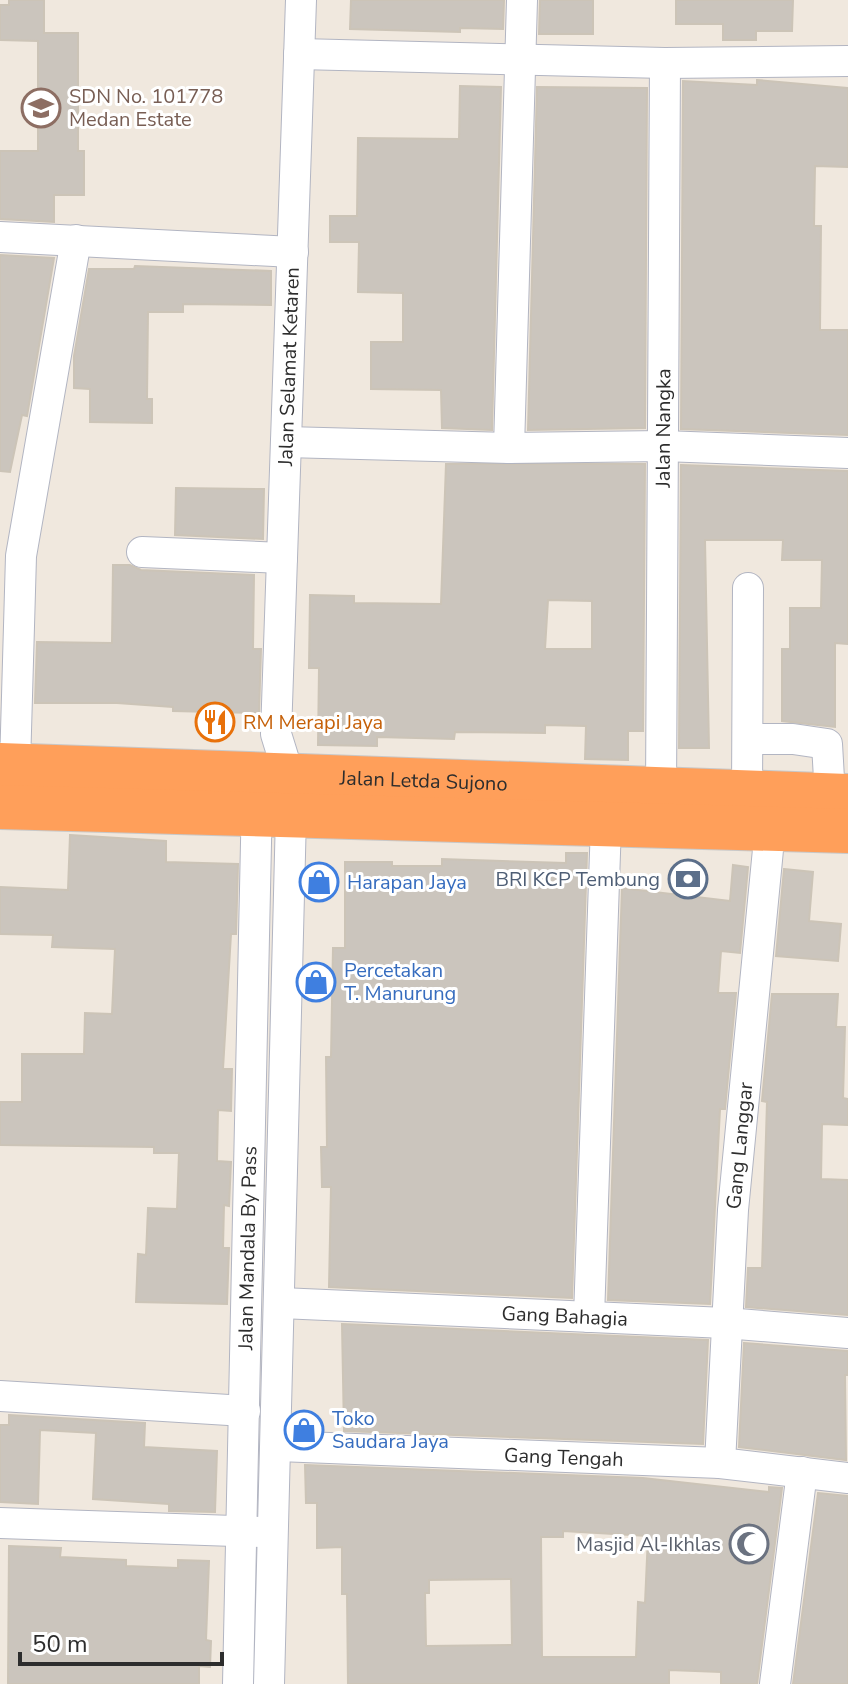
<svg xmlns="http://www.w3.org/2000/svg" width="848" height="1684" font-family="'Nunito Sans',sans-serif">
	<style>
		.building { fill: #cbc5bd; stroke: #ccc4b7; stroke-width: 2; fill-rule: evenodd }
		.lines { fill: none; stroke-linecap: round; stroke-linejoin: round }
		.minor-casing { stroke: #b2b5c2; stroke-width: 32 }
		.highway-casing { stroke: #c8c8c8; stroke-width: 46 }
		.minor { stroke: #fff; stroke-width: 30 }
		.highway { stroke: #ff9f5a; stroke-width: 44 }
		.labels { text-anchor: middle; stroke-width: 6; stroke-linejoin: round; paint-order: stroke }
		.education-label { font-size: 20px; fill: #785e54; stroke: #fff; text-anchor: start }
		.street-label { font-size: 20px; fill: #2d2d2d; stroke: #fff }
		.food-label { font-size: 20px; fill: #c56008; stroke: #fff; text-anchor: start }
		.service-label { font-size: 20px; fill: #4e5e75; stroke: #fff; text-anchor: end }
		.shop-label { font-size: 20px; fill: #366cbe; stroke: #fff; text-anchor: start }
		.worship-label { font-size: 20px; fill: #5b616d; stroke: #fff; text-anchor: end }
	</style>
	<rect width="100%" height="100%" fill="#f0e8de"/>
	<path class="building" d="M9,0H44V33H78V151H84V195H54V222L0,219V151H38V41L0,40V5H9Z
		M351,0H504L503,29L460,28V32L350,29Z
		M540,0H593V34H539Z
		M676,0H793L792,31H756V40H723V24H676Z
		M757,80L848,88V167L815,166L814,226H821L820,330H848V435L681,429L683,81L757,85Z
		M460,86L501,87L492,430L442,428L441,390L371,389V342H403V293L358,292L359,242H330V216H357L358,138L459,139Z
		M537,87L647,88L645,428L528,430Z
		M0,255L54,258L27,416L22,415L10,472L0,471Z
		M135,266L271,271V305L183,304V312H148L147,399H152V423L90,422V389L74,388V356L89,269H134Z
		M446,464H645L643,731H628V760L585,759L586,726L545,725V733L455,732L454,739L377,737V746L318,745L319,668H309L310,595L354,596V603L441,604ZM548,600L592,601V649H545Z
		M681,465L848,471V644L835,643V727L782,721V649H790V608H821L822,560H782L783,540H705L709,748H679Z
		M176,488L264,489L263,539L175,535Z
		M113,565H130L141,570L254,575L253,649H261L259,713L173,711V707L117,703H35L37,642L112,643Z
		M70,835L166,841V862L238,864L236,934H231L223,1069H232L231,1111L218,1110L217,1161L231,1162L229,1206L224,1205L223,1248H229L227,1304L136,1302L138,1254L146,1255L148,1208L177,1209L179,1153H154V1147L0,1145V1102H22V1054H84L85,1013L112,1014L115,949L52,947L53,935L0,934V887L68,890Z
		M566,853H587L572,1298L329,1287L331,1187H322L321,1147H327L326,1057H331L333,948H345V862H392V866H442V859L566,863Z
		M733,865L748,867L740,953L721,951L718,993H736L725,1109H720L710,1304L608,1300L622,888L730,901Z
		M784,869L813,872L809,921L841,924L838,961L776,956Z
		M772,994H838L836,1027H845L843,1098L848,1099V1125L822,1124L821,1179L848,1180V1315L746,1307L748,1268H762L767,1102L762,1101Z
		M342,1324L708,1340L703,1444L344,1431Z
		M744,1343L848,1351V1375H845L846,1460L739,1447Z
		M9,1415L145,1423L144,1447L217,1451L215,1512L169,1511V1504L93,1499L96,1433L40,1430L38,1504L0,1502V1425H9Z
		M305,1465L643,1478L769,1492V1487L782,1488L757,1684H721V1672L669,1670V1684H348L347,1594H342V1547L317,1548V1503H306ZM563,1531L648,1536L645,1603L638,1602L636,1657H542L541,1537H563ZM511,1579L512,1645L426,1646L425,1593H429V1580Z
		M818,1493L848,1496V1684H793Z
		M9,1546L61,1548L60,1557L126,1560V1566L178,1568V1560L209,1561L206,1640L211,1641L210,1667L199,1666V1684H8Z"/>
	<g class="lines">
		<g class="minor-casing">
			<g id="minor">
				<path d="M299,54L665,63L848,61"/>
				<path d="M0,237L293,252"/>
				<path d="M286,442L509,448L663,446L848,453"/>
				<path d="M509,448L522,0"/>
				<path d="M142,552L282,558"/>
				<path d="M748,739H793L827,744L830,796"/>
				<path d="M15,766L21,556L76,240"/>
				<path id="s1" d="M661,792L665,63"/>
				<path d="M747,794L748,588"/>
				<path id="s2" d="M281,1303L725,1323L848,1333"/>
				<path d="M589,1317L606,824"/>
				<path d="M0,1396L245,1411"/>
				<path id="s3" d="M278,1446L720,1463L848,1478"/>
				<path id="s4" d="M720,1463L733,1210L770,829"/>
				<path d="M0,1523L262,1532"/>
				<path id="s5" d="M238,1684L257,796"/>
				<path id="s6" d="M269,1684L291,815L289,776L276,734L301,0"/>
				<path d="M775,1684L802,1472"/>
			</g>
		</g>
		<g class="highway-casing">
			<g id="highway">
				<path id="s7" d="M0,765L848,796"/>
				<path d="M0,807L848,831"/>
			</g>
		</g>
		<use href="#minor" class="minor"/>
		<use href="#highway" class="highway"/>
	</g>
	<defs>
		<g id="school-ring" transform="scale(2)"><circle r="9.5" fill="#fff" stroke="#8d6e63" stroke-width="1.5"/><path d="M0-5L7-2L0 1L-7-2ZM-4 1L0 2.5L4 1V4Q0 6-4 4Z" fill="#8d6e63"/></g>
		<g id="restaurant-ring" transform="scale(2)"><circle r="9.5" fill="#fff" stroke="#e8710a" stroke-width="1.5"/><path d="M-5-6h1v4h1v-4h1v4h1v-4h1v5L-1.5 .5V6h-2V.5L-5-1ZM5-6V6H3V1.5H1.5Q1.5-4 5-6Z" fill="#e8710a"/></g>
		<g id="bank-ring" transform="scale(2)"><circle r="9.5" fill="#fff" stroke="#5c6f8a" stroke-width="1.5"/><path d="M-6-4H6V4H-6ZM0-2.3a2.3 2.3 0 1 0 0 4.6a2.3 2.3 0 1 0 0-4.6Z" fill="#5c6f8a"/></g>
		<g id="shop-ring" transform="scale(2)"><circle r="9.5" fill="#fff" stroke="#3f7fe0" stroke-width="1.5"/><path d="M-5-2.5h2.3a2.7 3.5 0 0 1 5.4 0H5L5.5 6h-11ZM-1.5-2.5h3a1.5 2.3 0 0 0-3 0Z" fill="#3f7fe0"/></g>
		<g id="mosque-ring" transform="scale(2)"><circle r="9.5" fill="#fff" stroke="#6b7280" stroke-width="1.5"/><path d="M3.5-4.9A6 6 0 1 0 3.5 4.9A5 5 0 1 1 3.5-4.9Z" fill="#6b7280"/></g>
	</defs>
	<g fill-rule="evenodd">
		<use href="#school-ring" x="41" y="108"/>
		<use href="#restaurant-ring" x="215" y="722"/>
		<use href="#bank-ring" x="688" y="879"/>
		<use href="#shop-ring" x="319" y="882"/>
		<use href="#shop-ring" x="316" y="982"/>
		<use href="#shop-ring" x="304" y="1430"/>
		<use href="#mosque-ring" x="749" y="1544"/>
	</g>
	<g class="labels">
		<g class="education-label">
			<text x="69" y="103">SDN No. 101778<tspan x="69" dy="23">Medan Estate</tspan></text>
		</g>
		<g class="street-label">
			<text dy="7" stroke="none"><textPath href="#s6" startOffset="1320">Jalan Selamat Ketaren</textPath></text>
			<text dy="7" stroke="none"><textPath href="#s1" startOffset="364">Jalan Nangka</textPath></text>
			<text dy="7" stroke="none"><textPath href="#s7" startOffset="424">Jalan Letda Sujono</textPath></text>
			<text dy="7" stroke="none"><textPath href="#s4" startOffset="318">Gang Langgar</textPath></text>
			<text dy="7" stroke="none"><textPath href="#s5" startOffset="436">Jalan Mandala By Pass</textPath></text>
			<text dy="7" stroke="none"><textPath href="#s2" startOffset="284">Gang Bahagia</textPath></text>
			<text dy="7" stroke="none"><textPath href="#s3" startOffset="286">Gang Tengah</textPath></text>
		</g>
		<g class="food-label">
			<text x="243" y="729">RM Merapi Jaya</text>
		</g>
		<g class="service-label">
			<text x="660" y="886">BRI KCP Tembung</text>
		</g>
		<g class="shop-label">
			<text x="347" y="889">Harapan Jaya</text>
			<text x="344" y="977">Percetakan<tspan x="344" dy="23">T. Manurung</tspan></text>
			<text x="332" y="1425">Toko<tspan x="332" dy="23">Saudara Jaya</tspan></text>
		</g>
		<g class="worship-label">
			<text x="721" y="1551">Masjid Al-Ikhlas</text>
		</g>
	</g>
	<path d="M20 1652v12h202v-12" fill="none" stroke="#2d2d2d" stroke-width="4"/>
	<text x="32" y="1652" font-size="24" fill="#2d2d2d" stroke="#ffffff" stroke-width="6" paint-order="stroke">50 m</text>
</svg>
